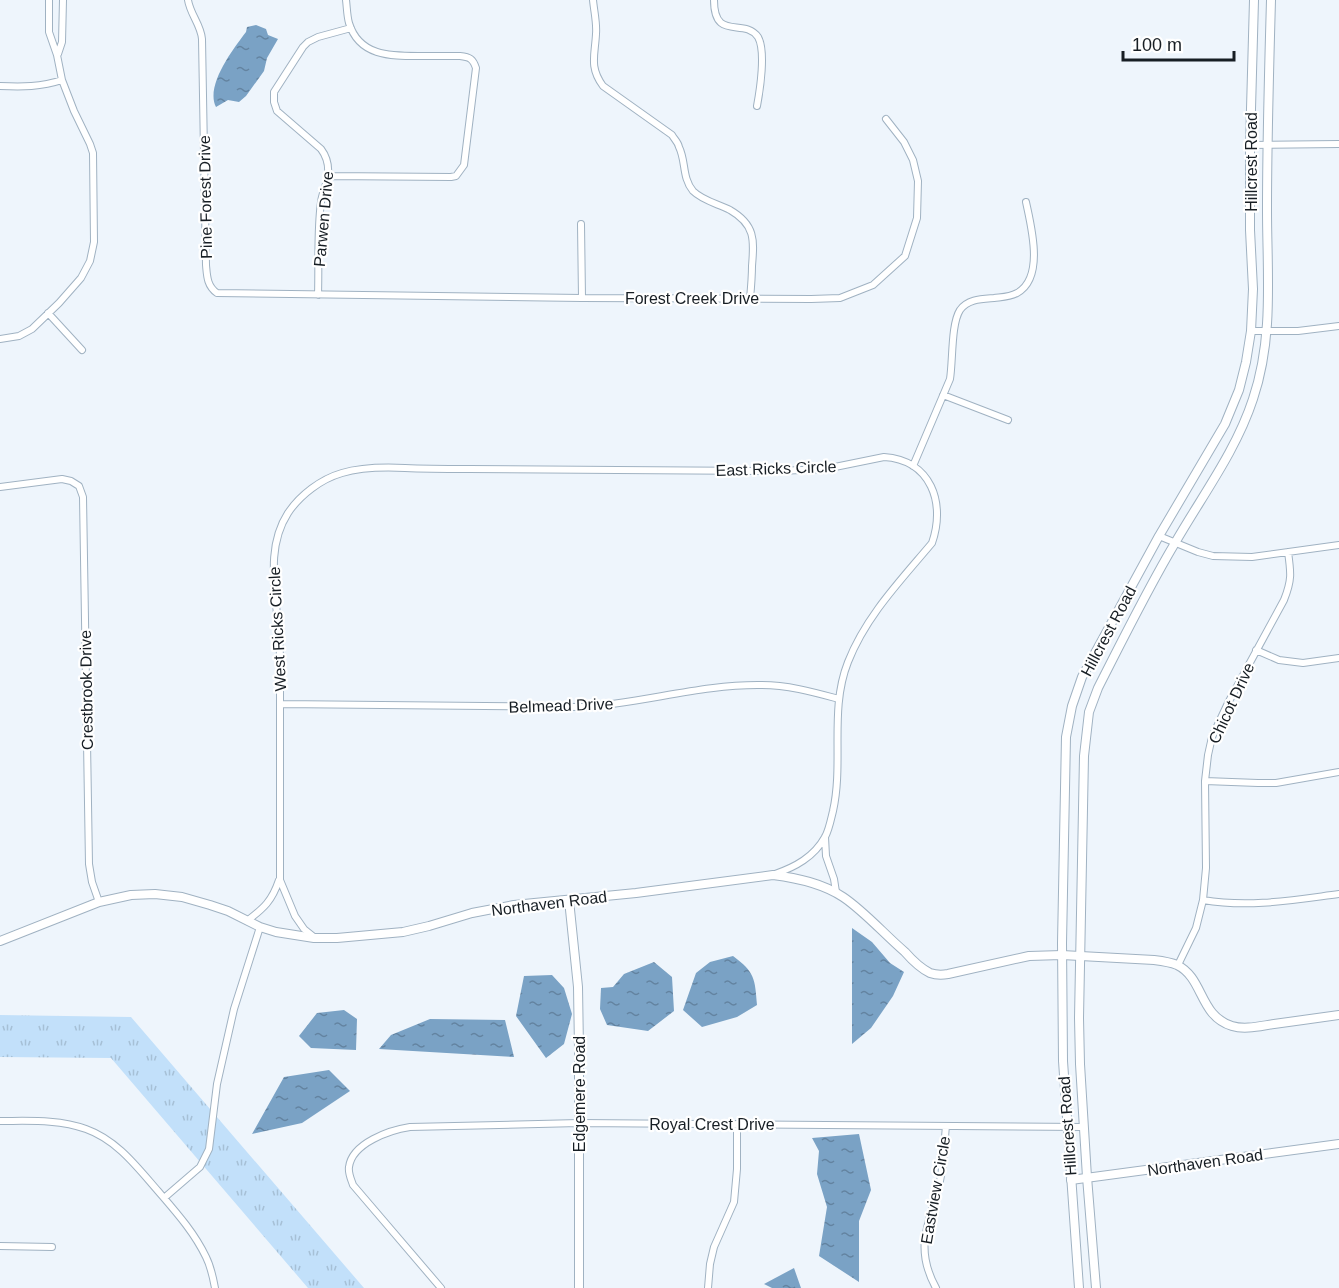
<svg xmlns="http://www.w3.org/2000/svg" width="1339" height="1288" font-family="Arial,sans-serif">
	<style>
		.grass { fill: url(#grass-tufts) }
		.water { fill: url(#water-ripples) }
		.lines { fill: none; stroke-linecap: round; stroke-linejoin: round }
		.minor-casing { stroke: #a0b2c2; stroke-width: 8 }
		.tertiary-casing { stroke: #a0b2c2; stroke-width: 10 }
		.secondary-casing { stroke: #a0b2c2; stroke-width: 10 }
		.minor { stroke: #fff; stroke-width: 6 }
		.tertiary { stroke: #fff; stroke-width: 8 }
		.secondary { stroke: #fff; stroke-width: 8 }
		.labels { text-anchor: middle; stroke-width: 4.5; stroke-linejoin: round; paint-order: stroke }
		.street-label { font-size: 16px; fill: #171e24; stroke: #fff }
	</style>
	<defs>
		<pattern id="grass-tufts" width="24" height="20" patternUnits="userSpaceOnUse" patternTransform="scale(1.5)"><rect width="24" height="20" fill="#c2e0fa"/><path d="M3 7l-1-3M5 7V3M7 7l1-3M15 17l-1-3M17 17v-4M19 17l1-3" fill="none" stroke="#a6c0d6"/></pattern>
		<pattern id="water-ripples" width="26" height="14" patternUnits="userSpaceOnUse" patternTransform="scale(1.5)"><rect width="26" height="14" fill="#7aa2c5"/><path d="M2 4q2-2 4 0t4 0M15 11q2-2 4 0t4 0" fill="none" stroke="#6383a0"/></pattern>
	</defs>
	<rect width="100%" height="100%" fill="#eef5fc"/>
	<path class="grass" d="M0,1015L131,1017L364,1288H308L111,1058L0,1057Z"/>
	<path class="water" d="M256,25L266,29L268,35L278,39L267,58L264,71L246,96L239,102L228,100L216,107C205,86 233,49 246,32L247,27Z
		M852,928L872,942L890,963L904,972L893,996L871,1028L852,1044Z
		M733,956C755,972 755,979 757,1005L737,1017L702,1027L683,1010L696,973L710,962Z
		M654,962L672,977L674,1011L648,1031L607,1025L600,1009L601,988L613,987L624,974Z
		M552,975L564,988L572,1014L564,1044L546,1058L516,1016L524,976Z
		M344,1010L357,1019L356,1050L311,1048L299,1036L317,1013Z
		M430,1019L505,1020L514,1057L379,1049L391,1035Z
		M329,1070L350,1091L302,1123L252,1134L284,1077Z
		M859,1134L871,1190L859,1221V1282L819,1256L827,1207L817,1174L819,1151L812,1138Z
		M794,1268L801,1288H772L764,1284Z"/>
	<g class="lines">
		<g class="minor-casing">
			<path id="minor" d="M188,0C190,14 201,25 202,39L206,265C207,276 207,286 217,293L582,298L811,299L840,298L873,285L905,256L917,218L918,181L913,160L904,142L886,119
				M593,0C594,11 597,23 596,34C595,55 589,67 603,86L672,135C674,139 678,142 679,147C686,161 682,178 693,191C703,201 719,204 730,210C756,225 754,241 752,266C752,277 751,288 750,299
				M714,0C714,42 744,17 758,37C766,51 760,90 757,106
				M58,54L62,42L63,0
				M0,86C22,87 41,87 62,80
				M1250,145L1339,144
				M328,176L451,177L456,176L464,165L476,68C473,59 470,57 460,56C446,56 432,56 418,56C390,56 359,56 349,23C347,16 347,8 346,0
				M581,224L582,298
				M318,295C319,264 317,232 321,202C322,193 327,184 328,175C329,165 327,157 321,149L277,111L274,102V92L303,47L308,42L318,37L351,28
				M48,313L82,350
				M1251,331H1298L1339,326
				M0,339L19,336L32,329L59,303L81,278L90,261L94,242L93,153L90,144L74,111L62,80L57,55L49,32V0
				M943,395L1008,420
				M913,466L950,379C953,360 951,324 960,310C968,299 982,299 994,298C1002,297 1010,297 1017,293C1045,278 1031,226 1026,202
				M0,487L62,479L71,481L79,486L83,497L89,864L92,882L99,902
				M1159,536L1198,552L1213,556L1252,557L1339,545
				M1256,650L1279,660L1303,663L1339,658
				M280,704L580,707C641,704 700,684 762,685C788,685 813,692 839,699
				M1205,781L1258,783H1276L1339,772
				M825,837L826,856L834,879L836,892
				M1203,900C1250,908 1293,900 1339,894
				M247,921C264,908 272,901 279,880
				M314,937L304,929L295,916L280,880V665C280,648 279,631 277,615C274,580 268,544 288,513C300,495 321,479 342,473C362,467 384,467 405,468C426,469 447,469 469,469C572,469 675,470 778,471L825,469L884,457C931,460 946,503 932,543C901,580 866,616 848,662C829,710 844,762 833,811C831,819 829,830 825,837C814,857 795,867 775,874
				M1178,965L1196,928L1203,900L1206,868L1205,781L1208,755L1212,737L1228,703L1284,600C1292,580 1291,573 1288,552
				M0,1121C29,1121 59,1119 86,1129C117,1140 137,1167 158,1191C176,1212 194,1232 206,1257C211,1267 213,1277 215,1288
				M164,1198L200,1167L209,1149L217,1084L234,1009L260,927
				M0,1246L52,1247
				M441,1288L353,1185C351,1179 348,1173 349,1167C352,1143 390,1130 410,1127L579,1123L1083,1127
				M708,1288L710,1264L714,1247L734,1202L737,1169V1124
				M936,1288C913,1246 930,1222 940,1181C944,1163 944,1145 946,1126"/>
		</g>
		<g class="tertiary-casing">
			<path id="tertiary" d="M569,900L578,987L579,1049V1288
				M0,941L99,902L131,895L155,894L182,897L210,905L228,911L260,927L276,932L314,938H337L403,932L429,926L472,913L514,905L636,893L773,875C797,878 822,883 843,897C864,911 885,935 905,952C912,960 920,968 930,973C936,975 942,975 948,974L1029,956L1062,955L1154,960C1162,961 1170,962 1177,965C1204,978 1199,1016 1232,1026C1245,1030 1260,1026 1274,1024C1296,1021 1317,1018 1339,1015
				M1071,1180L1339,1144"/>
		</g>
		<g class="secondary-casing">
			<path id="secondary" d="M1079,1288L1063,1061L1062,943L1066,737L1072,706L1082,677L1159,536L1225,424L1239,390L1246,362L1251,331L1253,289L1250,230V145L1254,0
				M1096,1288L1087,1177L1080,1064L1079,1018L1084,756L1089,712L1098,688C1123,639 1147,590 1175,543C1202,496 1236,451 1253,399C1274,337 1267,273 1267,210C1267,140 1269,70 1271,0"/>
		</g>
		<use href="#minor" class="minor"/>
		<use href="#tertiary" class="tertiary"/>
		<use href="#secondary" class="secondary"/>
	</g>
	<g class="labels">
		<g class="street-label">
			<text transform="translate(1251 162) rotate(-90)" y="6">Hillcrest Road</text>
			<text transform="translate(205 197) rotate(-91)" y="6">Pine Forest Drive</text>
			<text transform="translate(323 219) rotate(-85)" y="6">Parwen Drive</text>
			<text x="692" y="304">Forest Creek Drive</text>
			<text transform="translate(776 468) rotate(-2)" y="6">East Ricks Circle</text>
			<text transform="translate(277 629) rotate(-93)" y="6">West Ricks Circle</text>
			<text transform="translate(1108 631) rotate(-62)" y="6">Hillcrest Road</text>
			<text transform="translate(86 690) rotate(-91)" y="6">Crestbrook Drive</text>
			<text transform="translate(1231 703) rotate(-65)" y="6">Chicot Drive</text>
			<text transform="translate(561 705) rotate(-2)" y="6">Belmead Drive</text>
			<text transform="translate(549 903) rotate(-7)" y="6">Northaven Road</text>
			<text transform="translate(579 1094) rotate(-90)" y="6">Edgemere Road</text>
			<text x="712" y="1130">Royal Crest Drive</text>
			<text transform="translate(1067 1126) rotate(-94)" y="6">Hillcrest Road</text>
			<text transform="translate(1205 1162) rotate(-8)" y="6">Northaven Road</text>
			<text transform="translate(935 1190) rotate(-80)" y="6">Eastview Circle</text>
		</g>
	</g>
	<path d="M1123 51v9h111v-9" fill="none" stroke="#171e24" stroke-width="3"/>
	<text x="1132" y="51" font-size="18" fill="#171e24" stroke="#ffffff" stroke-width="4.5" paint-order="stroke">100 m</text>
</svg>
